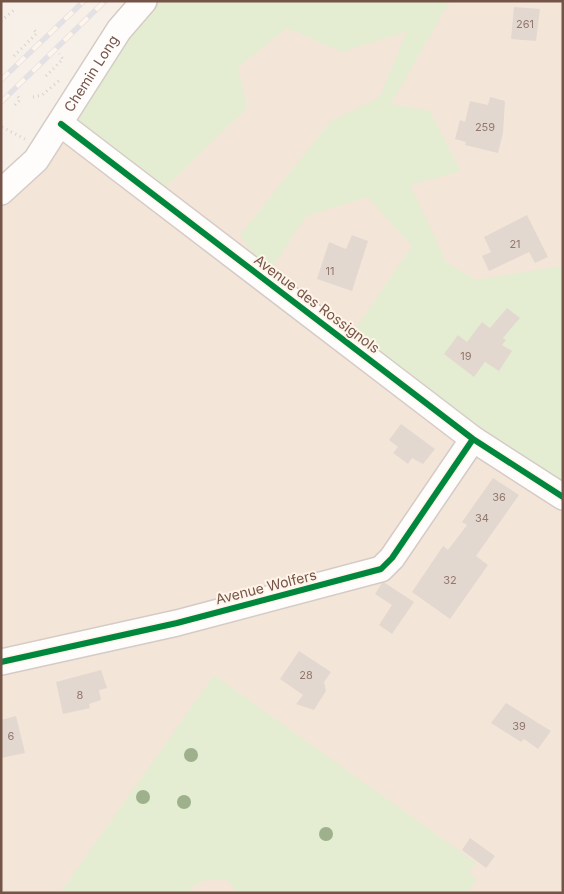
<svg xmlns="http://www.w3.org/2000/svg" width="564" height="894" font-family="Inter,sans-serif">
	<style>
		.residential { fill: #f3e5d8 }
		.green { fill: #e4edd2 }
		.building { fill: #e3d8d0 }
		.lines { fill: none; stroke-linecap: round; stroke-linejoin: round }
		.minor-casing { stroke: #d5cbc6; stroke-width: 28 }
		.path { stroke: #d9d0cc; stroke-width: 3; stroke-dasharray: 1 4; stroke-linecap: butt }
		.minor { stroke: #fefdfc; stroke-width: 25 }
		.rail-casing { stroke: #e3e1e4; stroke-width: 5.5 }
		.rail { stroke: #fff4e9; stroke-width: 4; stroke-dasharray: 11; stroke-linecap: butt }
		.cycleway-casing { stroke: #fff4e9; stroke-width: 9 }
		.cycleway { stroke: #00873e; stroke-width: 6 }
		.tree { fill: #9eb08c }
		.labels { text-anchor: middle; stroke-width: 4; stroke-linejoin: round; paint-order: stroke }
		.number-label { font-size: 11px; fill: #92776c }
		.street-label { font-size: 14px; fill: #755448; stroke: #fff4e9 }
	</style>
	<rect width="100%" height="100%" fill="#f7f0e8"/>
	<path class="residential" d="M208,1H563V893H1V207L20,191L58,141Z"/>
	<path class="green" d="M145,1H450L391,104L430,111L461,171L410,185L447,263L477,280L559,266L563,269V485L349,338L412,246L368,197L306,216L268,274L240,235L331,121L379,98L407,31L342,52L287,28L238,67L247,108L164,189L75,122L79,100Z
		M214,675L476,863L469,872L477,879L467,893H237L229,881C214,877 197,880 187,893H60Z"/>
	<path class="building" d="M514,7L540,9L536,41L511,39Z
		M490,97L505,101L503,133L498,153L465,145L466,142L455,139L460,120L465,122L470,101L488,105Z
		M527,215L548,257L535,263L529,252L489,271L482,256L491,252L484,237Z
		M352,235L368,241L352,291L317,279L329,242L346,249Z
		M507,308L520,318L503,338L506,340L502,345L512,351L499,371L485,362L474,377L444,354L458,335L467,342L482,322L490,328Z
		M401,424L435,449L423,464L412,458L408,464L393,453L398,447L389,440Z
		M493,478L519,495L476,556L488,565L450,619L412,592L443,546L448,550L467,525L462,522Z
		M382,583H385L414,602L392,634L379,625L392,605L375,594Z
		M299,651L331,672L324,682L326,691L314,710L296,704L303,695L280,679Z
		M101,670L107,688L99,690L101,700L89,704L90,708L63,714L56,682Z
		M506,703L551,731L538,749L524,739L521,742L491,723Z
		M16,716L25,753L1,758V720Z
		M470,838L495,856L486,868L462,850Z"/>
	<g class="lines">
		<g class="minor-casing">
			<g id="minor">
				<path d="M61,124L473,439L563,497"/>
				<path id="s1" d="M1,192L36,160L119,30L144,1"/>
				<path d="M1,662L177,623L381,569L392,558L473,439"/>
			</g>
		</g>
		<path class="path" d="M1,21L15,9
			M14,56L37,33L33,29
			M46,76L63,59L59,54
			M33,97L42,95L61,79
			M15,105L20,100L17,95
			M2,127L25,139"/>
		<use href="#minor" class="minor"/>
		<g class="rail-casing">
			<path id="rail" d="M1,80L84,1
				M1,102L105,1"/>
		</g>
		<use href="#rail" class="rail"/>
		<g class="cycleway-casing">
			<path id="cycleway" d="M61,124L473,439L563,497
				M1,662L177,623L381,569L392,558L473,439"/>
		</g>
		<use href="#cycleway" class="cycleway"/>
	</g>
	<g class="tree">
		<circle cx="191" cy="755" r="7"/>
		<circle cx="143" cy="797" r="7"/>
		<circle cx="184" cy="802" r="7"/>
		<circle cx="326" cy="834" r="7"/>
	</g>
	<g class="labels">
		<g class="number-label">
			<text x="525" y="28">261</text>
			<text x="485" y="131">259</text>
			<text x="515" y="248">21</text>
			<text x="330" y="275">11</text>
			<text x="466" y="360">19</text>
			<text x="499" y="501">36</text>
			<text x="482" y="522">34</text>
			<text x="450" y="584">32</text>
			<text x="306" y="679">28</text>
			<text x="80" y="699">8</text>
			<text x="519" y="730">39</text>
			<text x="11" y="740">6</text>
		</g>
		<g class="street-label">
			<text dy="5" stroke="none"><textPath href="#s1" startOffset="150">Chemin Long</textPath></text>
			<text transform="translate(317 304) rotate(37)" y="5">Avenue des Rossignols</text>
			<text transform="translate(266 587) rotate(-14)" y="5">Avenue Wolfers</text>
		</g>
	</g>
	<rect width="564" height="894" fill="none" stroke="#755448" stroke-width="5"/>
</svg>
